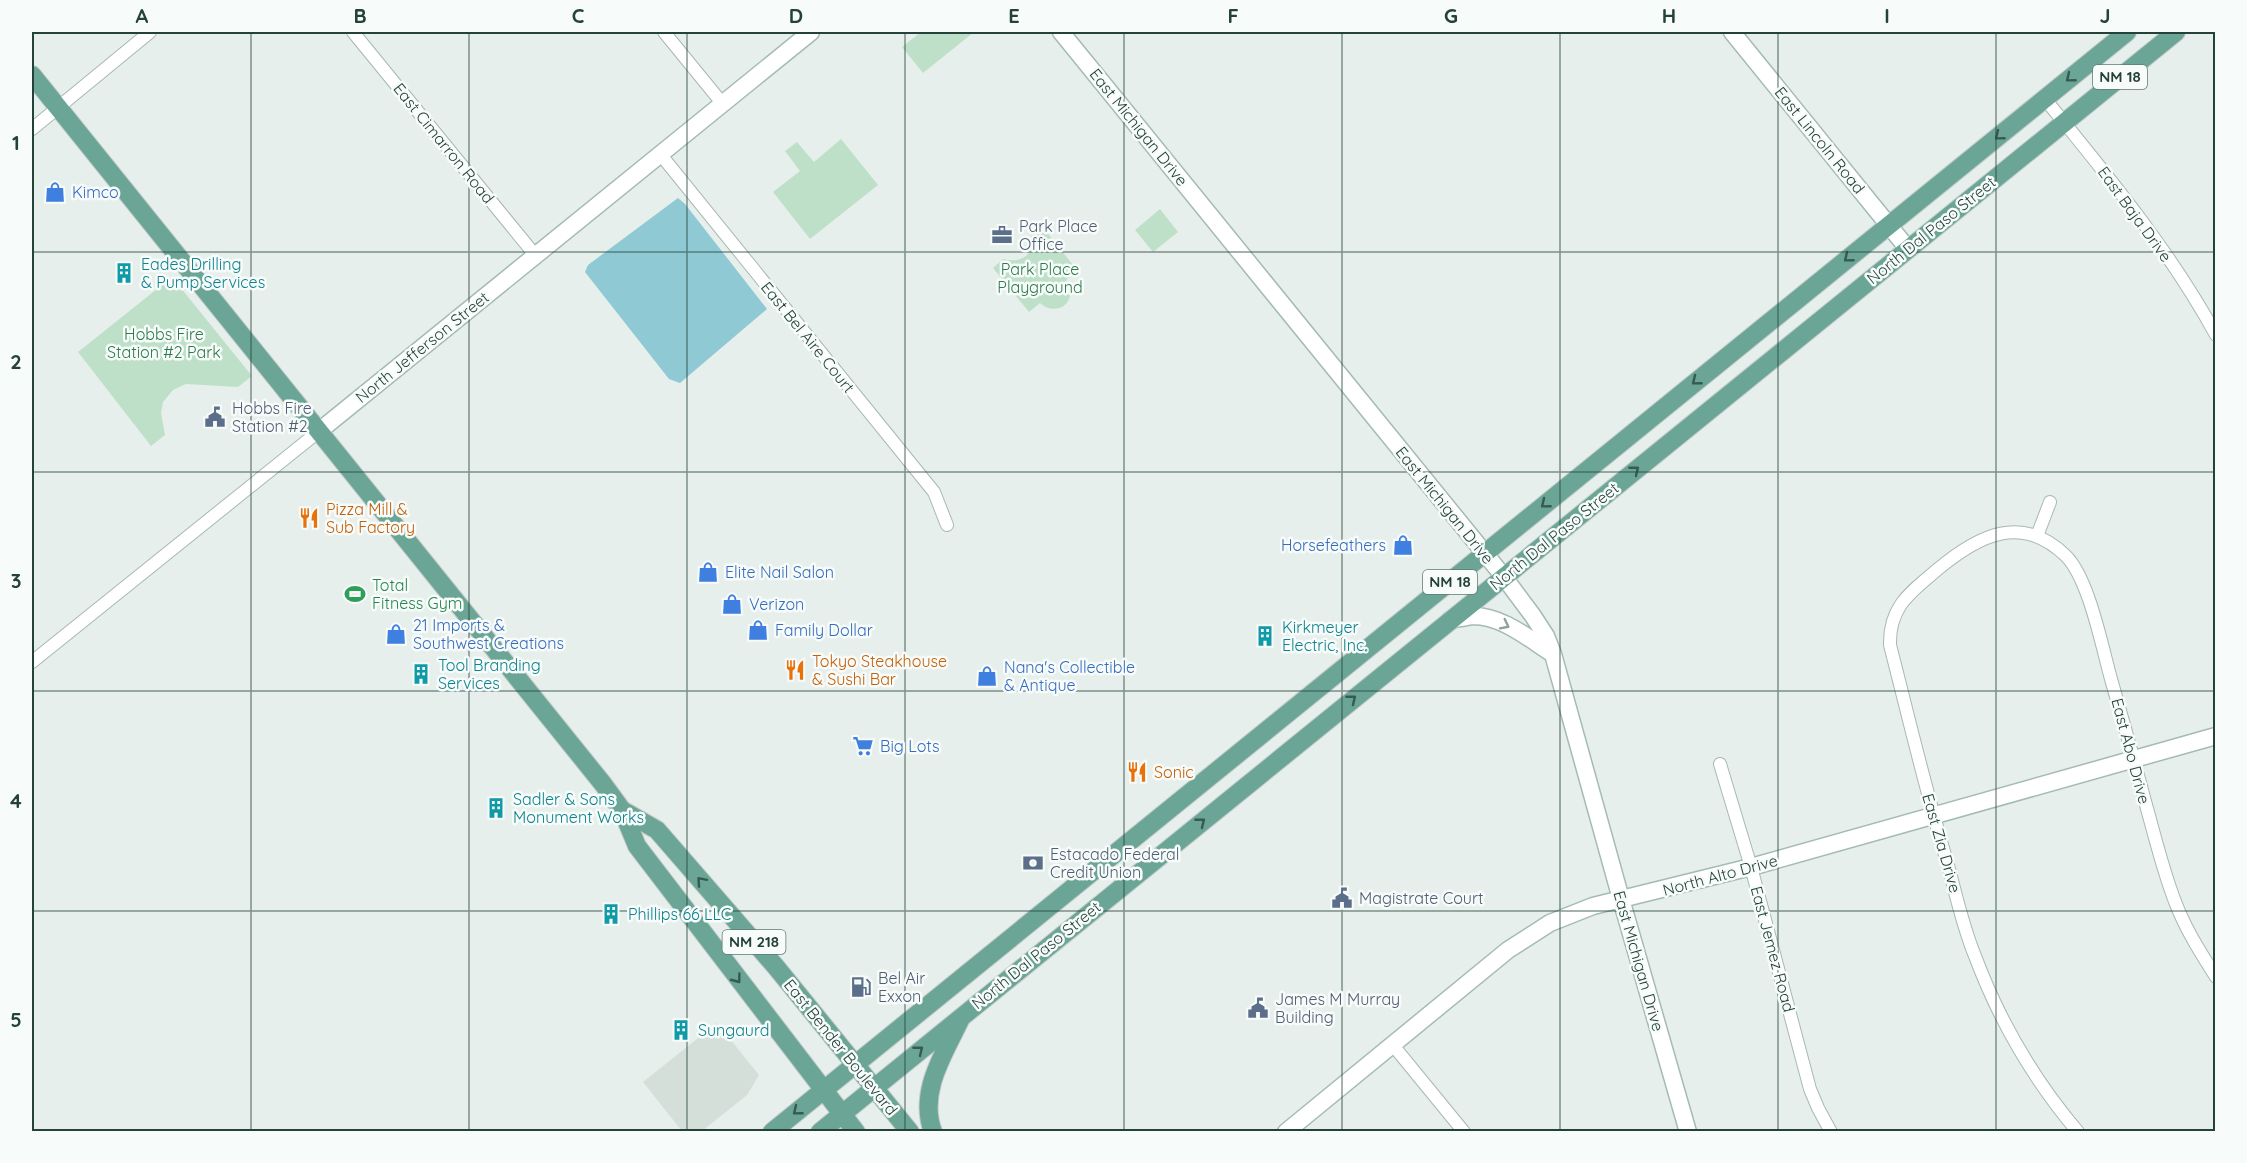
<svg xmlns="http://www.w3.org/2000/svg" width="2247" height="1163" font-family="Quicksand,sans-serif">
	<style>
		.built { fill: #d4dfda }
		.green { fill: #bfe0c8 }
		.water { fill: #8ec9d4 }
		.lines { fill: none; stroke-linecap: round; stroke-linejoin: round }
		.street-casing { stroke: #a8b8b2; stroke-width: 14 }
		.secondary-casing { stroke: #a4bbb3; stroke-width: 19 }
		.primary-casing { stroke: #c2cac8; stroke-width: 20 }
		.street { stroke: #fff; stroke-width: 12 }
		.secondary { stroke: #fff; stroke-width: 16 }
		.primary { stroke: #6aa596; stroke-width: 18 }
		.oneway { stroke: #365b51 }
		.oneway2 { stroke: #92a09c }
		.grid { fill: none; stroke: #24423a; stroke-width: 1.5; stroke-opacity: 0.55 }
		.labels { text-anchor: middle; stroke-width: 5; stroke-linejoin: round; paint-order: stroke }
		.shield { fill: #f7fbf9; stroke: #637a73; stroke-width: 1.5 }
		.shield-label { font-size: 15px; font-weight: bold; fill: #24423a }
		.street-label { font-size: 16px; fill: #24423a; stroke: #f7fbf9 }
		.shop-label { font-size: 16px; fill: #366cbe; stroke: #f7fbf9; text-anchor: start }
		.service-label { font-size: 16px; fill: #4e5e75; stroke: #f7fbf9; text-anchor: start }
		.culture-label { font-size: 16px; fill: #0d838f; stroke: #f7fbf9; text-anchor: start }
		.park-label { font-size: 16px; fill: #2d7a4b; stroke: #f7fbf9 }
		.food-label { font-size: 16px; fill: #c56008; stroke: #f7fbf9; text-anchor: start }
		.leisure-label { font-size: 16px; fill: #27864d; stroke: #f7fbf9; text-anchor: start }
		.neatline { fill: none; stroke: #24423a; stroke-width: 2 }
		.grid-label { font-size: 20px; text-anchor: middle; font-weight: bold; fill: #24423a }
	</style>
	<rect width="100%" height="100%" fill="#e6efeb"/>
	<path class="built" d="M717,1023L759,1075L747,1095L702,1131H682L643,1082Z"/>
	<path class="green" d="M921,32H974L923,73L902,47Z
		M841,139L878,185L810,239L773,192L800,171L785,151L797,142L814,162Z
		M1160,209L1178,232L1153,252L1135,230Z
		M1042,226L1077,270L1066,280C1080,299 1058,319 1040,303L1029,312L993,268L1003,259C1020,264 1036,255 1031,236Z
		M172,277L252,376L238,387L186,384L173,390L163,402L161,413L165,435L151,446L78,352Z"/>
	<path class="water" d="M678,198L685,204L767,309L680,383L669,379L585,272L588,265Z"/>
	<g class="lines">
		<g class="street-casing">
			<path id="street" d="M353,32L535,255
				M664,32L722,103
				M2045,99C2106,174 2169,249 2216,335
				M32,129L150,32
				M661,155L934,492L947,525
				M2037,536L2050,502
				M32,662L318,432
				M1720,764L1751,867L1810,1089L1818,1108L1831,1132
				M1392,1044L1464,1132
				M2078,1132C2033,1079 1999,1020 1975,956C1963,927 1956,895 1948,865C1926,792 1909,719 1890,645C1889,606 1911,592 1938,569C1979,535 2022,513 2066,556C2089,579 2102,647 2111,679C2123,721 2135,763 2146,805C2156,840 2164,876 2178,909C2188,933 2202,955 2216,977"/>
		</g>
		<g class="secondary-casing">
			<path id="secondary" d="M1061,32L1504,577L1533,616L1546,636L1553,654L1621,899L1688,1132
				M1732,32L1908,249
				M318,432L811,32
				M1450,620C1457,619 1465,617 1473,616C1503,616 1529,639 1553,654
				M1286,1132L1508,950L1550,923L1593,906L1751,867L2216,736"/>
		</g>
		<g class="primary-casing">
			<path id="primary" d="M32,75L603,784L622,810L637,846L856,1132
				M622,810L657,830L776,967L910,1132
				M772,1132L2127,32
				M820,1132L2176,32
				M933,1132C918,1092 944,1054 960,1020"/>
		</g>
		<use href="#street" class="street"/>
		<use href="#secondary" class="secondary"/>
		<use href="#primary" class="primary"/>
	</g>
	<defs><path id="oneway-chevron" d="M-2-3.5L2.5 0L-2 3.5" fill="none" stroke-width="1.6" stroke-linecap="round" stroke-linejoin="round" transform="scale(1.5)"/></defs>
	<g class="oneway">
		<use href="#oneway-chevron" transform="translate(2070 78) rotate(141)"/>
		<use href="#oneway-chevron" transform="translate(1999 136) rotate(141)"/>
		<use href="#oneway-chevron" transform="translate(1848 258) rotate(141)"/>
		<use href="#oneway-chevron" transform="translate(1696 381) rotate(141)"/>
		<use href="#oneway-chevron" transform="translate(1635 470) rotate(-39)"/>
		<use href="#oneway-chevron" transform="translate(1545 504) rotate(141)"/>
		<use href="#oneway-chevron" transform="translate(1352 699) rotate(-39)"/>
		<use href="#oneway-chevron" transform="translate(1201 822) rotate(-39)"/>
		<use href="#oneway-chevron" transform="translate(701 881) rotate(-131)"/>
		<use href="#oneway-chevron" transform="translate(737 979) rotate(53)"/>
		<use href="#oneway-chevron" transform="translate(919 1050) rotate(-39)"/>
		<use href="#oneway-chevron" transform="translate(797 1111) rotate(141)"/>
	</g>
	<use class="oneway2" href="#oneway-chevron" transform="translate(1505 625) rotate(27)"/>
	<path class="grid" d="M251,32V1132M469,32V1132M687,32V1132M905,32V1132M1124,32V1132M1342,32V1132M1560,32V1132M1778,32V1132M1996,32V1132M32,252H2216M32,472H2216M32,691H2216M32,911H2216"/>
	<defs>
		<g id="shop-bare" transform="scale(1.62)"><path d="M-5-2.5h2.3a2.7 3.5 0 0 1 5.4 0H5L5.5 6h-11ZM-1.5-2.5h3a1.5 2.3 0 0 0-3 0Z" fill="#3f7fe0" stroke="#f7fbf9" stroke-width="2.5" paint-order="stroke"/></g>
		<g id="office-bare" transform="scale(1.62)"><path d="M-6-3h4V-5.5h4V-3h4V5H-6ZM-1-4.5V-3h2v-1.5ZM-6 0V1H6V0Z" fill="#5c6f8a" stroke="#f7fbf9" stroke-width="2.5" paint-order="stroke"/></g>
		<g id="building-bare" transform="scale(1.62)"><path d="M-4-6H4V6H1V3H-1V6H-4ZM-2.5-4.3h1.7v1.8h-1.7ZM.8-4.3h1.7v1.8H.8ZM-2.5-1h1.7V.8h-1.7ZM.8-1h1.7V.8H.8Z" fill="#0f9aa8" stroke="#f7fbf9" stroke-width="2.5" paint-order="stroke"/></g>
		<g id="civic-bare" transform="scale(1.62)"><path d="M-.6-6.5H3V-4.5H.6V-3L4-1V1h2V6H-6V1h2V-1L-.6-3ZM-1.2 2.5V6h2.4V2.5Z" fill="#5c6f8a" stroke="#f7fbf9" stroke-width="2.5" paint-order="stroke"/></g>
		<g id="restaurant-bare" transform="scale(1.62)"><path d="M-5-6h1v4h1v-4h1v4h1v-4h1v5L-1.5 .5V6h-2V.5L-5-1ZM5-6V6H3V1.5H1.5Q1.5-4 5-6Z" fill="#e8710a" stroke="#f7fbf9" stroke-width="2.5" paint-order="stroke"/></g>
		<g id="stadium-bare" transform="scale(1.62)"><path d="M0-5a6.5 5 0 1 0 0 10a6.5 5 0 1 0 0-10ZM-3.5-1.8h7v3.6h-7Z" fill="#2e9e5b" stroke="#f7fbf9" stroke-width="2.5" paint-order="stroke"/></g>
		<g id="supermarket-bare" transform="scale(1.62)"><path d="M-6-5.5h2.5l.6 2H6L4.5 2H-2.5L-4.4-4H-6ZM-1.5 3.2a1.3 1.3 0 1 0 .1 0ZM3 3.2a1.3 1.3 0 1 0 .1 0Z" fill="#3f7fe0" stroke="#f7fbf9" stroke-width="2.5" paint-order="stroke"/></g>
		<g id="bank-bare" transform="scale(1.62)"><path d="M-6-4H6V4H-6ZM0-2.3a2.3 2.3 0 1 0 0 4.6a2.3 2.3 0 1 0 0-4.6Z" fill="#5c6f8a" stroke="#f7fbf9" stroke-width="2.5" paint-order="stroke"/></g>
		<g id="fuel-bare" transform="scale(1.62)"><path d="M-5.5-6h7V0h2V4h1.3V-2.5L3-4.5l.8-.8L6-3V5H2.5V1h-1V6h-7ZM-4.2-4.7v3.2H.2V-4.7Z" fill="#5c6f8a" stroke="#f7fbf9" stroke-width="2.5" paint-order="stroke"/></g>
	</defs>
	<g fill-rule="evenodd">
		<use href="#shop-bare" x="55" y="192"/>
		<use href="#office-bare" x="1002" y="235"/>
		<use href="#building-bare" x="124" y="273"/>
		<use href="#civic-bare" x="215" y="417"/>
		<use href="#restaurant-bare" x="309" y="518"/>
		<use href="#shop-bare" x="1403" y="545"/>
		<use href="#shop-bare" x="708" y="572"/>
		<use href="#stadium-bare" x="355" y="594"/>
		<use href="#shop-bare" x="732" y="604"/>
		<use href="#shop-bare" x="758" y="630"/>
		<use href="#shop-bare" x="396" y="634"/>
		<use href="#building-bare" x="1265" y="636"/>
		<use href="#restaurant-bare" x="795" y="670"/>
		<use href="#building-bare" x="421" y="674"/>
		<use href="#shop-bare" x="987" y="676"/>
		<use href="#supermarket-bare" x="863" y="746"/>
		<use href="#restaurant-bare" x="1137" y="772"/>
		<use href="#building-bare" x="496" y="808"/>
		<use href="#bank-bare" x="1033" y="863"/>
		<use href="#civic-bare" x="1342" y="898"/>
		<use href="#building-bare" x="611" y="914"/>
		<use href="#fuel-bare" x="861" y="987"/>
		<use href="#civic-bare" x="1258" y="1008"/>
		<use href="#building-bare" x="681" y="1030"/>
	</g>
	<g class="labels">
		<g class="shield">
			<rect x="2093" y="65" width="54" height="24" rx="4.5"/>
			<rect x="1423" y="570" width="54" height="24" rx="4.5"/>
			<rect x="722.5" y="930" width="63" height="24" rx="4.5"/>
		</g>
		<g class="shield-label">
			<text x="2120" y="82">NM 18</text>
			<text x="1450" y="587">NM 18</text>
			<text x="754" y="947">NM 218</text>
		</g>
		<g class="street-label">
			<text transform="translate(1139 127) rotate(51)" y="6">East Michigan Drive</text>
			<text transform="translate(1820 140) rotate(51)" y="6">East Lincoln Road</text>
			<text transform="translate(444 143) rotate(51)" y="6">East Cimarron Road</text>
			<text transform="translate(2135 214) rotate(54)" y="6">East Baja Drive</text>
			<text transform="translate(1931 230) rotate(-39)" y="6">North Dal Paso Street</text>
			<text transform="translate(808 337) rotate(51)" y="6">East Bel Aire Court</text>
			<text transform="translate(422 347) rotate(-39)" y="6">North Jefferson Street</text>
			<text transform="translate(1445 505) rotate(51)" y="6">East Michigan Drive</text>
			<text transform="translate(1554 536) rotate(-39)" y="6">North Dal Paso Street</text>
			<text transform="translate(2131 751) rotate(75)" y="6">East Abo Drive</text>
			<text transform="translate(1942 843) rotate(74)" y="6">East Zia Drive</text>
			<text transform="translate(1720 875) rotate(-15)" y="6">North Alto Drive</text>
			<text transform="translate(1773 949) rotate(75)" y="6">East Jemez Road</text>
			<text transform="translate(1036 955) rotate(-39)" y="6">North Dal Paso Street</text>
			<text transform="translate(1639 961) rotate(74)" y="6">East Michigan Drive</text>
			<text transform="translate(841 1047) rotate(51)" y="6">East Bender Boulevard</text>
		</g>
		<g class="shop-label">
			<text x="72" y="198">Kimco</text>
			<text x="1386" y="551" text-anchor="end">Horsefeathers</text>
			<text x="725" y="578">Elite Nail Salon</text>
			<text x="749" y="610">Verizon</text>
			<text x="413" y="631">21 Imports &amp;<tspan x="413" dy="18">Southwest Creations</tspan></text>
			<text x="775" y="636">Family Dollar</text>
			<text x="1004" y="673">Nana's Collectible<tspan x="1004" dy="18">&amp; Antique</tspan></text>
			<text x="880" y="752">Big Lots</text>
		</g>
		<g class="service-label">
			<text x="1019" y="232">Park Place<tspan x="1019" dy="18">Office</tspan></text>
			<text x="232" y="414">Hobbs Fire<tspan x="232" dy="18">Station #2</tspan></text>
			<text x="1050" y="860">Estacado Federal<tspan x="1050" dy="18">Credit Union</tspan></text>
			<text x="1359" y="904">Magistrate Court</text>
			<text x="878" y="984">Bel Air<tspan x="878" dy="18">Exxon</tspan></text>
			<text x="1275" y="1005">James M Murray<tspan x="1275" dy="18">Building</tspan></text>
		</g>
		<g class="culture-label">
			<text x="141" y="270">Eades Drilling<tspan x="141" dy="18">&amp; Pump Services</tspan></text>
			<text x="1282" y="633">Kirkmeyer<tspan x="1282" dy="18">Electric, Inc.</tspan></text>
			<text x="438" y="671">Tool Branding<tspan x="438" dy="18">Services</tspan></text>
			<text x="513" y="805">Sadler &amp; Sons<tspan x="513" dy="18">Monument Works</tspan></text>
			<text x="628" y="920">Phillips 66 LLC</text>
			<text x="698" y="1036">Sungaurd</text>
		</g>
		<g class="park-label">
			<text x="1040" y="275">Park Place<tspan x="1040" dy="18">Playground</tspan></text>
			<text x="164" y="340">Hobbs Fire<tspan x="164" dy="18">Station #2 Park</tspan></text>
		</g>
		<g class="food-label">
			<text x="326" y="515">Pizza Mill &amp;<tspan x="326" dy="18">Sub Factory</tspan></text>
			<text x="812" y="667">Tokyo Steakhouse<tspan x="812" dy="18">&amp; Sushi Bar</tspan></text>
			<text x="1154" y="778">Sonic</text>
		</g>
		<g class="leisure-label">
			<text x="372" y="591">Total<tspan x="372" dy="18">Fitness Gym</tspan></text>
		</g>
	</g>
	<rect width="2247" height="1163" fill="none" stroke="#f7fbf9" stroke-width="66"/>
	<rect x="33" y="33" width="2181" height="1097" class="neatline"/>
	<g class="grid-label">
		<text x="142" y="23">A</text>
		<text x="360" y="23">B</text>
		<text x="578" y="23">C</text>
		<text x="796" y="23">D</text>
		<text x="1014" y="23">E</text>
		<text x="1233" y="23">F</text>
		<text x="1451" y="23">G</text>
		<text x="1669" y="23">H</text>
		<text x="1887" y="23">I</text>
		<text x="2105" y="23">J</text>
		<text x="16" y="150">1</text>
		<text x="16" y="369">2</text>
		<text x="16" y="588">3</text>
		<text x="16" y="808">4</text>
		<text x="16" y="1027">5</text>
	</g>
</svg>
